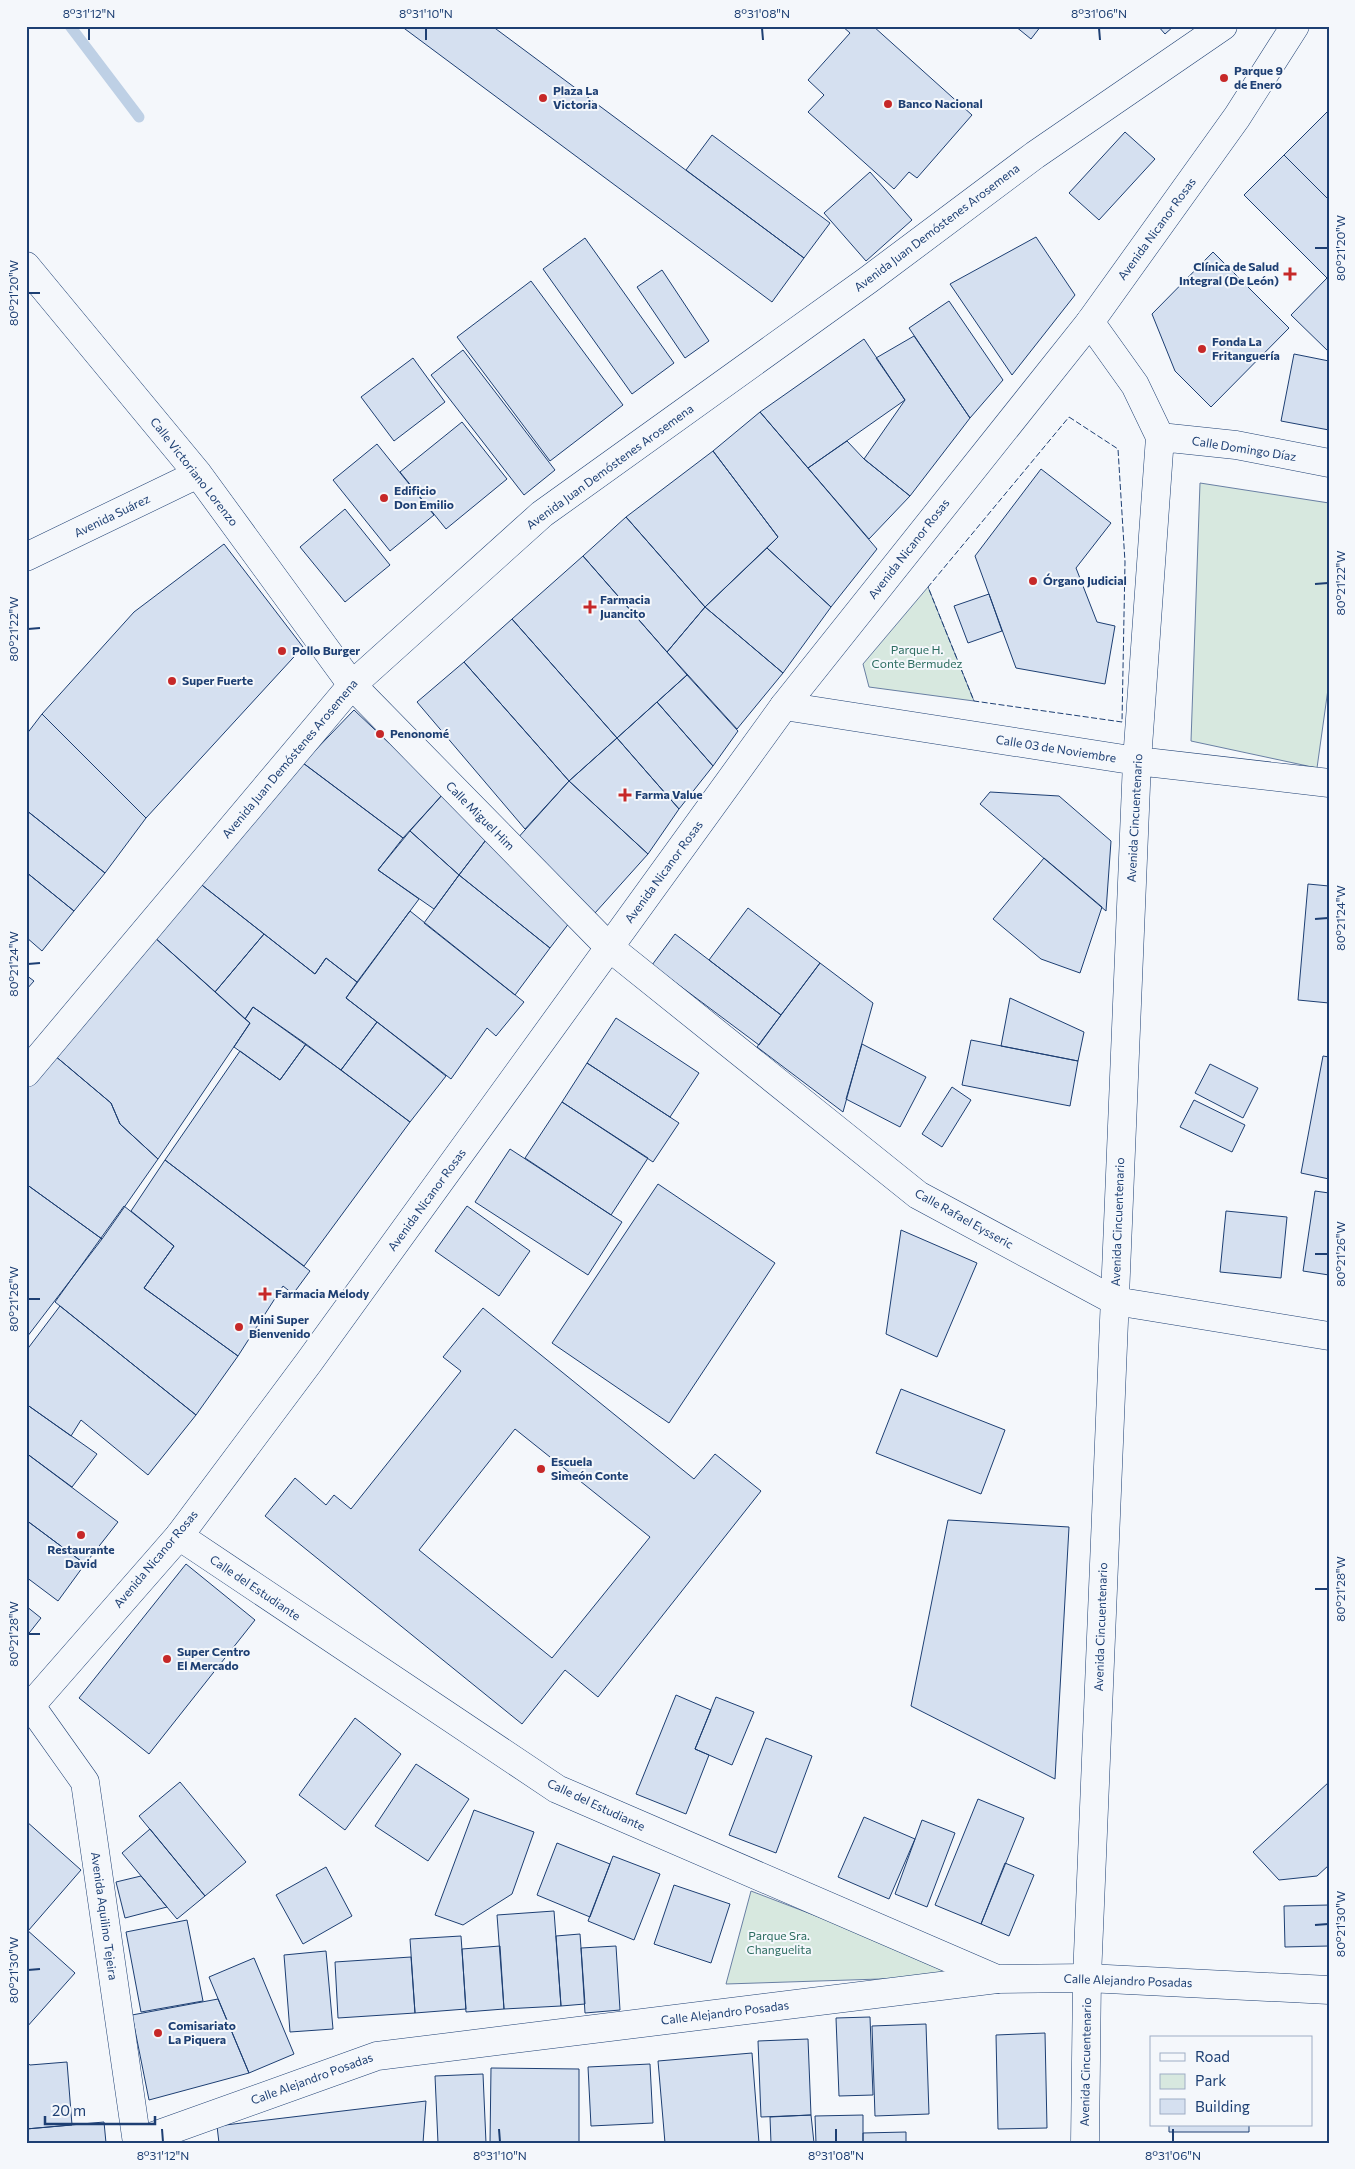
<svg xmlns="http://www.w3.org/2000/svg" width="1355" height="2169" font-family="Commissioner,sans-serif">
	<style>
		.green { fill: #d7e8df; stroke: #687fa3 }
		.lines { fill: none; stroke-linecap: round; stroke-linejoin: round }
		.stream { stroke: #bed0e5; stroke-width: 11 }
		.building { fill: #d5e0f0; stroke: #1d3f73; fill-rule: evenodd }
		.street-casing { stroke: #1d3f73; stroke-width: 29 }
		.secondary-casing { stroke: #1d3f73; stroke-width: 29 }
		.primary-casing { stroke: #1d3f73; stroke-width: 29 }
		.street { stroke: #f4f7fb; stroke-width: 28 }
		.secondary { stroke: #f4f7fb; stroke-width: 28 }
		.primary { stroke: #f4f7fb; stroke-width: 28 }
		.fence { stroke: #1d3f73; stroke-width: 1; stroke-dasharray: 6 2.5; stroke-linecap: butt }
		.ticks { fill: none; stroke: #1d3f73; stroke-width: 2 }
		.poi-dot { fill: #c62828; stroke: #f4f7fb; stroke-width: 2 }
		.labels { text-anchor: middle; stroke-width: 4; stroke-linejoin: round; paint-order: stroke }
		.poi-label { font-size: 12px; font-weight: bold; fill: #1d3f73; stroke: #f4f7fb; text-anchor: start }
		.street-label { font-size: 12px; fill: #1d3f73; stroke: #f4f7fb }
		.park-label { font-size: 12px; fill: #2c6c60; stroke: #f4f7fb }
		.neatline { fill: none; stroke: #1d3f73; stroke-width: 2 }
		.ticks-label { font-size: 12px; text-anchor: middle; fill: #1d3f73 }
	</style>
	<rect width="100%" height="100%" fill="#f4f7fb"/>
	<path class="green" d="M1200,483L1329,503V682L1317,768L1191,741Z
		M928,587L974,701L869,687L863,664Z
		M751,1891L973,1976L726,1984Z"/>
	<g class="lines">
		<path class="stream" d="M70,26L139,117"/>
	</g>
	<path class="building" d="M401,26H492L804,258L772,302Z
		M842,26H873L972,115L917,178L909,172L894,189L808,112L824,95L808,80L850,33Z
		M1015,26H1041L1031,39Z
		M1158,26H1174L1165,34Z
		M1329,110V200L1284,155Z
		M1125,132L1155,159L1099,220L1069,193Z
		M712,135L830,223L804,258L686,170Z
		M1284,155L1329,200V280L1244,195Z
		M870,172L912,220L866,261L824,213Z
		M1036,237L1075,295L1012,375L950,284Z
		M585,238L674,363L632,394L543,269Z
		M1213,252L1289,328L1211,407L1175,371L1152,314Z
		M662,270L709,341L685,358L637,287Z
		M1327,278L1329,280V352L1291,315Z
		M531,281L623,405L550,461L457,337Z
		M949,301L1003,380L970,418L909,328Z
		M914,336L970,418L910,496L864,459L905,400L876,358Z
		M864,339L905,400L808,468L760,412Z
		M463,350L555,470L524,495L431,375Z
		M1294,354L1329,361V430L1281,421Z
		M413,358L445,402L394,441L361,397Z
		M760,412L877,549L831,607L767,548L778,537L713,451Z
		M462,422L507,479L446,529L400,472Z
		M847,441L864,459L910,496L869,539L808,468Z
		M377,444L434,515L390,551L333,480Z
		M713,451L778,537L705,607L626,517Z
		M1041,469L1111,523L1076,568L1097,622L1115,626L1105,684L1016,668L975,556Z
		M345,509L390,565L345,602L300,547Z
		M626,517L705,607L667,652L583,556Z
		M224,544L303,647L146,818L42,714L134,612Z
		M767,548L831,607L783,673L705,607Z
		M583,556L687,675L617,738L512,619Z
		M989,594L1002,631L968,643L954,606Z
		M705,607L783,673L737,729L667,652Z
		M512,619L617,738L569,781L464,662Z
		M464,662L569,781L525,829L417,702Z
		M687,675L738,731L713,766L657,702Z
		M657,702L713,766L679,809L617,738Z
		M354,710L443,794L403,838L303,763Z
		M42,714L146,818L105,873L26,810V735Z
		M617,738L679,809L648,854L569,781Z
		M303,763L403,838L378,870L419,899L357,982L326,958L315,974L198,882Z
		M569,781L648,854L595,913L516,840Z
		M990,792L1059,796L1111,841L1106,911L980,804Z
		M443,794L489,836L459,875L410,831Z
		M26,810L105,873L74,911L26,872Z
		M410,831L459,875L434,909L378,870Z
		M489,836L573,918L550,948L459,875Z
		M1044,858L1102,907L1080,973L1041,959L993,919Z
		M26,872L74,911L42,951L26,937Z
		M459,875L550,948L515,995L424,923Z
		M198,882L264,934L215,992L153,936Z
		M1308,884L1329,886V1003L1298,1000Z
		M748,908L820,963L781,1015L709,960Z
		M410,911L524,1002L496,1036L487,1028L451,1079L346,998Z
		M264,934L315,974L326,958L357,982L346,998L377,1022L341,1070L253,1007L245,1019L215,992Z
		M675,934L781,1015L759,1045L652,965Z
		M153,936L250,1023L158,1159L120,1124L111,1103L54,1055Z
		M820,963L873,1003L843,1112L757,1047Z
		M26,975L34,981L26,990Z
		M1010,998L1084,1032L1078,1061L1001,1046Z
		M253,1007L306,1044L280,1080L234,1047L250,1023L245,1019Z
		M616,1018L699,1073L670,1117L587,1063Z
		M377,1022L446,1076L410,1122L341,1070Z
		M971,1040L1078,1061L1070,1106L962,1085Z
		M306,1044L410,1122L304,1266L165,1160L240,1051L280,1080Z
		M862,1044L926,1077L900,1127L846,1099Z
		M54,1055L111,1103L120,1124L158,1159L102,1239L26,1184V1087Z
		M1323,1056L1329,1057V1179L1301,1173Z
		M587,1063L679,1123L653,1162L562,1102Z
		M1210,1064L1258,1088L1243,1118L1195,1093Z
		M952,1087L971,1100L942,1147L922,1134Z
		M1194,1100L1245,1125L1232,1152L1180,1127Z
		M562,1102L648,1158L611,1215L525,1158Z
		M510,1149L622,1222L588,1275L475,1202Z
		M165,1160L310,1271L293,1294L283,1286L238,1356L144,1288L174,1246L131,1211Z
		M26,1184L102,1239L27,1337L26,1336Z
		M658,1184L775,1263L669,1423L552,1343Z
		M1315,1191L1329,1193V1275L1303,1271Z
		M124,1206L174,1246L144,1288L238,1356L196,1415L55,1302Z
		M467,1206L530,1251L499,1296L435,1251Z
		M1226,1211L1287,1217L1281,1278L1220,1272Z
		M901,1230L977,1263L937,1357L886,1334Z
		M60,1306L196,1415L148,1475L81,1420L71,1436L26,1404V1351Z
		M483,1308L694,1479L715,1454L761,1491L598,1697L565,1670L522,1724L265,1516L295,1478L326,1505L334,1495L351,1509L461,1371L443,1357ZM515,1429L650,1537L552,1658L419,1550Z
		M901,1389L1005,1430L981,1494L876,1453Z
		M26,1404L97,1454L72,1487L26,1453Z
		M26,1453L118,1522L85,1564L26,1520Z
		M26,1520L85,1564L58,1601L26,1577Z
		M948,1520L1069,1527L1055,1779L911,1706Z
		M186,1564L255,1620L149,1754L79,1698Z
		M26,1606L41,1618L26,1637Z
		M676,1695L711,1710L695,1749L709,1755L686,1814L636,1794Z
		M716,1697L754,1712L732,1765L695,1749Z
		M355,1718L401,1754L345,1830L299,1795Z
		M766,1738L812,1756L776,1853L729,1835Z
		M416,1764L469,1799L428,1861L375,1826Z
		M180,1782L246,1862L205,1896L139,1816Z
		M1329,1782V1865L1317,1876L1279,1880L1253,1852Z
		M978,1799L1024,1818L981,1924L935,1905Z
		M474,1810L534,1832L512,1894L463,1925L435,1915Z
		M864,1817L915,1839L889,1899L838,1877Z
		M922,1820L955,1833L927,1907L895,1894Z
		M26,1821L81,1870L28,1931L26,1929Z
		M150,1829L205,1896L177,1919L122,1853Z
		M557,1843L610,1864L590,1917L537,1895Z
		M613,1856L660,1874L634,1940L588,1921Z
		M1005,1863L1034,1875L1009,1936L981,1924Z
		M326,1867L352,1916L303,1944L276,1895Z
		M141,1876L167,1907L125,1918L116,1882Z
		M674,1885L730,1904L711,1963L654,1944Z
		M1329,1905V1946L1285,1947L1284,1906Z
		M554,1911L561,2006L504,2009L497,1915Z
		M187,1920L203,2001L141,2012L126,1932Z
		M26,1929L75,1973L26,2028Z
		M580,1934L585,2004L561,2006L556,1936Z
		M461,1936L466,2009L415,2013L410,1939Z
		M500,1946L504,2009L466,2012L462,1949Z
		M616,1946L620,2010L585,2013L581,1948Z
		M326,1951L333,2029L290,2032L284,1955Z
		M411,1957L415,2013L338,2018L335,1962Z
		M254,1958L294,2054L249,2073L209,1977Z
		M218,1999L249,2073L149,2100L132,2015Z
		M870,2017L873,2095L839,2096L836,2018Z
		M926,2024L929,2114L875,2116L872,2026Z
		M1045,2033L1047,2128L998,2129L996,2035Z
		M808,2039L811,2115L761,2117L758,2041Z
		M752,2053L759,2143H665L658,2061Z
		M26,2062L30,2065L67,2062L72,2125L26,2129Z
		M650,2064L653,2123L591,2126L588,2067Z
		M491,2068L579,2069V2143H490Z
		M483,2074L486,2143H438L435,2076Z
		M426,2101L423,2143H219L217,2126Z
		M811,2115L814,2143H771L770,2117Z
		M863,2115V2143H816L815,2116Z
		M104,2122L106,2143H26V2129Z
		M1169,2125H1249V2132H1169Z
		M906,2132V2143H863V2133Z"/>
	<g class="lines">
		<g class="street-casing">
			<path id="street" d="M26,266L198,474L352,685L609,947L918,1195L1115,1301L1329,1336
				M1160,437L1236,445L1329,463
				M26,557L198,474
				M784,706L1137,761L1329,783
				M137,2142L377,2056L997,1979
				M1085,2143L1087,1978L1137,761L1160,437L1135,385L1090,322"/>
		</g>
		<g class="secondary-casing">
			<path id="secondary" d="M179,1536L557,1789L997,1979L1087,1978L1329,1990
				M31,1706L85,1782L137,2143"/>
		</g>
		<g class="primary-casing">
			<path id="primary" d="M26,1073L352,685L542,514L868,280L1035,155L1223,26
				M26,1711L179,1536L309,1362L784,706L1090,322L1237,117L1295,26"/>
		</g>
		<use href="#street" class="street"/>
		<use href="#secondary" class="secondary"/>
		<use href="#primary" class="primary"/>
		<path class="fence" d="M1069,417L1118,449L1125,562L1122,722L974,701L928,587Z"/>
	</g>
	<path class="ticks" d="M89,28V40M426,28V40M762,28L763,40M1099,28L1100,40M1315,248H1328M28,293H40M1315,584L1328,583M28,629L40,628M1315,919L1328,918M28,964L40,963M1315,1254H1328M28,1299H40M1315,1589H1328M28,1634H40M1315,1925L1328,1924M28,1970L40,1969M162,2129L163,2142M499,2129L500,2142M836,2129V2142M1173,2129V2142"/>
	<g class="poi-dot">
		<circle cx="1224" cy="78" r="5"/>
		<circle cx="543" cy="98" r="5"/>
		<circle cx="888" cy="104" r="5"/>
		<path d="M1287.5 266.5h5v5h5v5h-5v5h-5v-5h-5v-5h5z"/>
		<circle cx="1202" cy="349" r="5"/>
		<circle cx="384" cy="498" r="5"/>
		<circle cx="1033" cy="581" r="5"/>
		<path d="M587.5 599.5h5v5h5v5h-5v5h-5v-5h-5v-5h5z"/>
		<circle cx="282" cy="651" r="5"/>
		<circle cx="172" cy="681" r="5"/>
		<circle cx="380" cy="734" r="5"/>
		<path d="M622.5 787.5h5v5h5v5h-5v5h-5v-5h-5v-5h5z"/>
		<path d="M262.5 1286.5h5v5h5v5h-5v5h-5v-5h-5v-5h5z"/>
		<circle cx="239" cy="1327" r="5"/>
		<circle cx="541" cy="1469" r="5"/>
		<circle cx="81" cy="1535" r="5"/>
		<circle cx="167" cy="1659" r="5"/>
		<circle cx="158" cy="2033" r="5"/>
	</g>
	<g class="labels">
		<g class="poi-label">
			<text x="1234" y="75">Parque 9<tspan x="1234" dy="14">de Enero</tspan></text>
			<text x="553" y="95">Plaza La<tspan x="553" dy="14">Victoria</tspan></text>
			<text x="898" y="108">Banco Nacional</text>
			<text x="1279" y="271" text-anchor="end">Clínica de Salud<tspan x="1279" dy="14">Integral (De León)</tspan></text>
			<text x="1212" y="346">Fonda La<tspan x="1212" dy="14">Fritanguería</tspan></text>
			<text x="394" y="495">Edificio<tspan x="394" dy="14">Don Emilio</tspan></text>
			<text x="1043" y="585">Órgano Judicial</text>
			<text x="600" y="604">Farmacia<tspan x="600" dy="14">Juancito</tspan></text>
			<text x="292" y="655">Pollo Burger</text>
			<text x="182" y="685">Super Fuerte</text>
			<text x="390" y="738">Penonomé</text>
			<text x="635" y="799">Farma Value</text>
			<text x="275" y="1298">Farmacia Melody</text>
			<text x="249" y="1324">Mini Super<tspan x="249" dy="14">Bienvenido</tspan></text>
			<text x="551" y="1466">Escuela<tspan x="551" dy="14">Simeón Conte</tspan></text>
			<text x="81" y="1554" text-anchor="middle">Restaurante<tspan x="81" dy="14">David</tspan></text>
			<text x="177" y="1656">Super Centro<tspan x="177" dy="14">El Mercado</tspan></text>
			<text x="168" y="2030">Comisariato<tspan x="168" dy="14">La Piquera</tspan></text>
		</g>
		<g class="street-label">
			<text transform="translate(937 228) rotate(-37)" y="4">Avenida Juan Demóstenes Arosemena</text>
			<text transform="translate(1157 229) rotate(-54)" y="4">Avenida Nicanor Rosas</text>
			<text transform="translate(1244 449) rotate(9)" y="4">Calle Domingo Díaz</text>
			<text transform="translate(610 467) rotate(-36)" y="4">Avenida Juan Demóstenes Arosemena</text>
			<text transform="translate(194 472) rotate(52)" y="4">Calle Victoriano Lorenzo</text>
			<text transform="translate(112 516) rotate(-26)" y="4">Avenida Suárez</text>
			<text transform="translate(909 549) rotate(-52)" y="4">Avenida Nicanor Rosas</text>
			<text transform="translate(1056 749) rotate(9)" y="4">Calle 03 de Noviembre</text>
			<text transform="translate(290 759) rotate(-50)" y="4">Avenida Juan Demóstenes Arosemena</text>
			<text transform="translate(480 816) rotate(45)" y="4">Calle Miguel Him</text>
			<text transform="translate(1135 818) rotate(-87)" y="4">Avenida Cincuentenario</text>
			<text transform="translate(664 872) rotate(-54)" y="4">Avenida Nicanor Rosas</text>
			<text transform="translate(427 1200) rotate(-54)" y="4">Avenida Nicanor Rosas</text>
			<text transform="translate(964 1219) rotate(29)" y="4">Calle Rafael Eysseric</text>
			<text transform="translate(1118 1222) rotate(-88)" y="4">Avenida Cincuentenario</text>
			<text transform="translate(156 1559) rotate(-50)" y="4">Avenida Nicanor Rosas</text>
			<text transform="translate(255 1588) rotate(34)" y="4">Calle del Estudiante</text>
			<text transform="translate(1101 1627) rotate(-88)" y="4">Avenida Cincuentenario</text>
			<text transform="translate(596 1805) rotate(25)" y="4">Calle del Estudiante</text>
			<text transform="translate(104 1916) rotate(82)" y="4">Avenida Aquilino Tejeira</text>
			<text transform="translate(1128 1981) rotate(2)" y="4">Calle Alejandro Posadas</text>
			<text transform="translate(725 2013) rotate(-7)" y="4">Calle Alejandro Posadas</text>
			<text transform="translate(1086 2062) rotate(-89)" y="4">Avenida Cincuentenario</text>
			<text transform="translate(312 2079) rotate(-20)" y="4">Calle Alejandro Posadas</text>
		</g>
		<g class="park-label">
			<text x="917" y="654">Parque H.<tspan x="917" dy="14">Conte Bermudez</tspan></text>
			<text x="779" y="1940">Parque Sra.<tspan x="779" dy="14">Changuelita</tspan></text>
		</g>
	</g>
	<rect width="1355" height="2169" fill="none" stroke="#f4f7fb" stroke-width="55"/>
	<rect x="1150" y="2036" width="162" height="90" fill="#f4f7fb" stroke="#9eadc5"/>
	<rect x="1160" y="2053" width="25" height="8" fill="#f4f7fb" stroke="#9eadc5"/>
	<text x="1195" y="2062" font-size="15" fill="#1d3f73">Road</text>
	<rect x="1160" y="2074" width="25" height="15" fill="#d7e8df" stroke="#9eadc5"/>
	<text x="1195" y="2086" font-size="15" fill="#1d3f73">Park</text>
	<rect x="1160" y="2099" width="25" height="15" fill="#d5e0f0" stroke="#9eadc5"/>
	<text x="1195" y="2112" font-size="15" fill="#1d3f73">Building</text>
	<path d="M45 2116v8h110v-8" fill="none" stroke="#1d3f73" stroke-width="2.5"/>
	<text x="52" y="2116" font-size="15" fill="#1d3f73" stroke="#f4f7fb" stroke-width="4" paint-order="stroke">20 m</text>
	<rect x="28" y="28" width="1300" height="2114" class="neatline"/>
	<g class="ticks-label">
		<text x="89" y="18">8°31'12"N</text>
		<text x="426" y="18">8°31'10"N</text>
		<text x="762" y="18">8°31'08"N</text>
		<text x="1099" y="18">8°31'06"N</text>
		<text transform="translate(1341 248) rotate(-90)" y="4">80°21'20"W</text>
		<text transform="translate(14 293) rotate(-90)" y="4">80°21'20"W</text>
		<text transform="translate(1341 583) rotate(-90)" y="4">80°21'22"W</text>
		<text transform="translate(14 629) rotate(-90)" y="4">80°21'22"W</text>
		<text transform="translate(1341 918) rotate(-90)" y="4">80°21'24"W</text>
		<text transform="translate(14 964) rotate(-90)" y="4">80°21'24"W</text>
		<text transform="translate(1341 1254) rotate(-90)" y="4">80°21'26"W</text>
		<text transform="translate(14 1299) rotate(-90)" y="4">80°21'26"W</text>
		<text transform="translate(1341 1589) rotate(-90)" y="4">80°21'28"W</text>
		<text transform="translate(14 1634) rotate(-90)" y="4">80°21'28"W</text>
		<text transform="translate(1341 1924) rotate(-90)" y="4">80°21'30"W</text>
		<text transform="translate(14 1970) rotate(-90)" y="4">80°21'30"W</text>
		<text x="163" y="2160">8°31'12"N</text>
		<text x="500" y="2160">8°31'10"N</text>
		<text x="836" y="2160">8°31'08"N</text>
		<text x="1173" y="2160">8°31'06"N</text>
	</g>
</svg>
